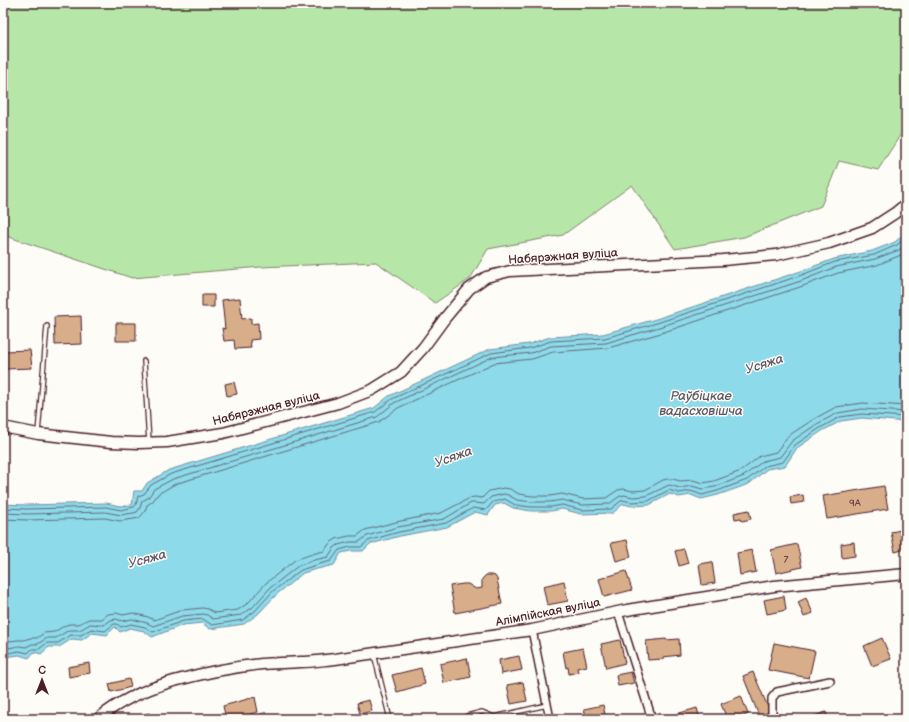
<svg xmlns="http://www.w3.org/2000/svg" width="909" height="722" font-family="'Balsamiq Sans',sans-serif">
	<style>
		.green { fill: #b6e7a8; stroke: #80836a }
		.water { fill: #8cdaea; stroke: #728f9e }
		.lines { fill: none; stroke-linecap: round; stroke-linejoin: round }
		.shore { stroke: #646a77; stroke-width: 1 }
		.building { fill: #d8ad89; stroke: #4a1f2b }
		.lane-casing { stroke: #4a1f2b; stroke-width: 6 }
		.street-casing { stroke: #4a1f2b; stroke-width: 10 }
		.secondary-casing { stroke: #4a1f2b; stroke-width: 13 }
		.lane { stroke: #fdfcf7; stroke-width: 3.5 }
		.street { stroke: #fdfcf7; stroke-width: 7 }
		.secondary { stroke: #fdfcf7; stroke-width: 10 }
		.labels { text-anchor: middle; stroke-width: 3; stroke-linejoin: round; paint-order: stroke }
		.number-label { font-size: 10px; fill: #6e4242 }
		.street-label { font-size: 12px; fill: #4a1f2b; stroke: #fdfcf7 }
		.water-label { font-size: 13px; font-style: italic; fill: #5e5764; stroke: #fdfcf7 }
	</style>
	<rect width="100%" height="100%" fill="#fdfcf7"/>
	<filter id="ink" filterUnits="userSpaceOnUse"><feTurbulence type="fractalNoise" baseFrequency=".025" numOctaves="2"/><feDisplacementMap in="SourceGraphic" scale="8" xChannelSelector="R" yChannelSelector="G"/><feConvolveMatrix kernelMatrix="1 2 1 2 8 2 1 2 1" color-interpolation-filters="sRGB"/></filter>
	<g filter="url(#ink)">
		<path class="green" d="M3,3H906V126L878,170L839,161L821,206L744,237L675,249L632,185L563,235L488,249L470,279L435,303L376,262L261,267L132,278L3,235Z
			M265,712L272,719H251Z"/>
		<path class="water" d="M906,232V422L862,418L841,421L822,431L797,448L785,466L767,469L749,484L718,495L701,499L691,495L679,497L670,494L649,505L632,506L623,504L613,513L581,514L562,509L551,511H531L513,508L504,503L495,505L488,515L475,512L447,527L400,536L382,541L370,544L363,551H351L341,553L334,565L317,569L303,573L276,595L258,614L244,624L210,629L202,623L183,625L152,637L144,631L130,628L120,632L115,627L107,635L92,633L82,640L72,639L59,647H49L41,654L34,652L29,658L19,655L5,657L3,659V504L26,505L106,503L120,506L132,505L134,491H142L147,483L169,470L374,408L389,396L490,349L529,344L550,337L603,334L656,319L798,272L834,259L872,251L895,242Z"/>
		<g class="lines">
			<path class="shore" d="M3,508L27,509L106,507L121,510L134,507L136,505L138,496L144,494L151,485L171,474L375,412L392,399L491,353L530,348L551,341L605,338L657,323L799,276L835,262L874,255L897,245L906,237
				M3,513L27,514L105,512L121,515L133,513L137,512L140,508L142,501L148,498L154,489L173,479L377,417L394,403L492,357L531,353L551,346L606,343L659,327L801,281L836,267L875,259L899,250L906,244
				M3,519L27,520L105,518L120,521L134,519L139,518L142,515L145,511L147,505L153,501L158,494L175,484L379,422L398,408L494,363L532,359L553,352L608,348L661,333L803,286L838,273L877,265L901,255L906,252
				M3,642L17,640H24L30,638H37L44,633L54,632L66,625L70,624H78L89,619H102L108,614L116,613L123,615L133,613L148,617L154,620L182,610L203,608L208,609L215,613L238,610L248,603L266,583L295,560L312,554L324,551L330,543L336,539L349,536H357L365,530L396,522L441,513L470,498L474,497L482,498L489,491L504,488L510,489L519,494L532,496H550L562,494L583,499L606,498L618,490L624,489L633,491L645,490L663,480L668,479H673L680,481L693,480L703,483L714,481L741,471L760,456L776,452L788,436L814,419L836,407L863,403L906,406
				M3,649L19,646L26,647L32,644H38L47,638H56L69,630H80L90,624L104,625L111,620L116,619L122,621L132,619L147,623L153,626L182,616L203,614L207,615L213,619L241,615L252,608L270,588L298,566L314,560L328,557L334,548L338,545L350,542H359L367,536L398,527L444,519L471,503H475L484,504L491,497L504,494L508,495L517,500L532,502H550L562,500L582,505L609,504L620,496L624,495L633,497L646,496L669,485L680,488L692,486L702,489L715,487L744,476L763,461L780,457L792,441L817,424L838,413L862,409L906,412
				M3,654L19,651L28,653L32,649H39L47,643H58L71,635H81L91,629L105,631L114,624H117L121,627L131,624L145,627L153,632L183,621L203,619L212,625L243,620L255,611L273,591L301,570L316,565L331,561L339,550L350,547H361L368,541L381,537L399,532L446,523L473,508L486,510L493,502L505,499L515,505L531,507H551L562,505L582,510L611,509L622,500L632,502L648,501L669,490L679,493L691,491L702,495L717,491L747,480L765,466L783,462L795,445L820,428L840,417L862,414L906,417"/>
		</g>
		<path class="building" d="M202,295H214V307H202Z
			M240,298L242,319L251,318V324L258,323L259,339L250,340L251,348L235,349L234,340L224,341L222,328L225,329L222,300Z
			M81,316L82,344L55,345L54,317Z
			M116,323H136V341H116Z
			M30,350L32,368L5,369L4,351Z
			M234,382L237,394L227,396L225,384Z
			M884,486L888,509L827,519L823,496Z
			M803,495L804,502L791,504L790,497Z
			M749,510L751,519L742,521L741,518L735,519L734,513Z
			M906,529V549L895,552L891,532Z
			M627,540L631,557L616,561L611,543Z
			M854,542L855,556L842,558L841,544Z
			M797,544L802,567L776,573L771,550Z
			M684,549L688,563L679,566L675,551Z
			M752,550L756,572L740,575L737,553Z
			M712,562L715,583L702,585L699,564Z
			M626,571L632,590L604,597L599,579Z
			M486,575H492L495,576L497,579L502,604L455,613L450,586L463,584H468L476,589L482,588V579Z
			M564,581L568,601L547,605L543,586Z
			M784,596L786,610L767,614L764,600Z
			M806,598L813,613L804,617L798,602Z
			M906,625V637L902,627Z
			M882,638L891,659L872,666L864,646Z
			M666,639V640L679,639L680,655L663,657V659L648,660L646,641Z
			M620,640L625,663L606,668L601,644Z
			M774,643L815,651L809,678L768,670Z
			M583,648L587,666L577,668L578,672L569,674L568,667L566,668L563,652Z
			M519,656L522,670L501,674L499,660Z
			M467,658L471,677L444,683L440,664Z
			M89,663L90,673L69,677L68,667Z
			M421,668L425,684L397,692L392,675Z
			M631,672L634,683L618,686L616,675Z
			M753,672L770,712L759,716L743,676Z
			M129,679L131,687L111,692L109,684Z
			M523,682L527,701L511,704L507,685Z
			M741,696L748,714L736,719H727L721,704Z
			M255,697L258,712L232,719H226L223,706Z
			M369,700L372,711L360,714L357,703Z
			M603,705L606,719H587L584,709Z
			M697,708L700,719H674L673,715Z
			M826,712L828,719H806Z
			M149,713L150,719H128Z
			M320,715L321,719H306V718Z"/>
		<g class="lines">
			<g class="lane-casing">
				<path id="lane" d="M144,361L149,442
					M38,433L47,326
					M374,654L390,719
					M467,716L482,712L494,717L547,705"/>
			</g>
			<g class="street-casing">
				<path id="street" d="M618,612L652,719
					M532,630L550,719
					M772,719V698L777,692L830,681"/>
			</g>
			<g class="secondary-casing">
				<path id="secondary" d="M3,427L38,434L111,442L139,443L167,442L223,433L338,403L372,390L401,372L423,348L445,318L469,289L486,277L510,271L723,260L776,255L829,243L872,228L895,213L906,204
					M98,719C120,700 146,689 174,681C203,673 232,667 262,664C275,663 288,663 301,662C313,662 324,660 335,659L532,630L627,610L774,586L906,574"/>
			</g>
			<use href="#lane" class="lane"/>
			<use href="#street" class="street"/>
			<use href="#secondary" class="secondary"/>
		</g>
	</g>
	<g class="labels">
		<g class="number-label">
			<text x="855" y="506">9А</text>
			<text x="786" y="563">7</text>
		</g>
		<g class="street-label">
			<text transform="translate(563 256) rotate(-4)" y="4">Набярэжная вуліца</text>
			<text transform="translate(266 408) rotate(-14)" y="4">Набярэжная вуліца</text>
			<text transform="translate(548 612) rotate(-11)" y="4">Алімпійская вуліца</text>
		</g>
		<g class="water-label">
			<text transform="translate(764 363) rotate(-18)" y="5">Усяжа</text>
			<text x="701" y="400">Раўбіцкае<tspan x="701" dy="15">вадасховішча</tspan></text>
			<text transform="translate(453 456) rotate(-20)" y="5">Усяжа</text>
			<text transform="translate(147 558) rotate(-15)" y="5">Усяжа</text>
		</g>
	</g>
	<rect width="909" height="722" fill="none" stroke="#fdfcf7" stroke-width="16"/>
	<rect x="8" y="8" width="893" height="706" fill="none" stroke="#4a1f2b" stroke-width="1.5" filter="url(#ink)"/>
	<g transform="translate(42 680)" stroke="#fdfcf7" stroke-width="3" paint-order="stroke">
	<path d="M0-3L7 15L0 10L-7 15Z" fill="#4a1f2b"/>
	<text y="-6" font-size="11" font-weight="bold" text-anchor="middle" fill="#4a1f2b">С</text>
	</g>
</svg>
